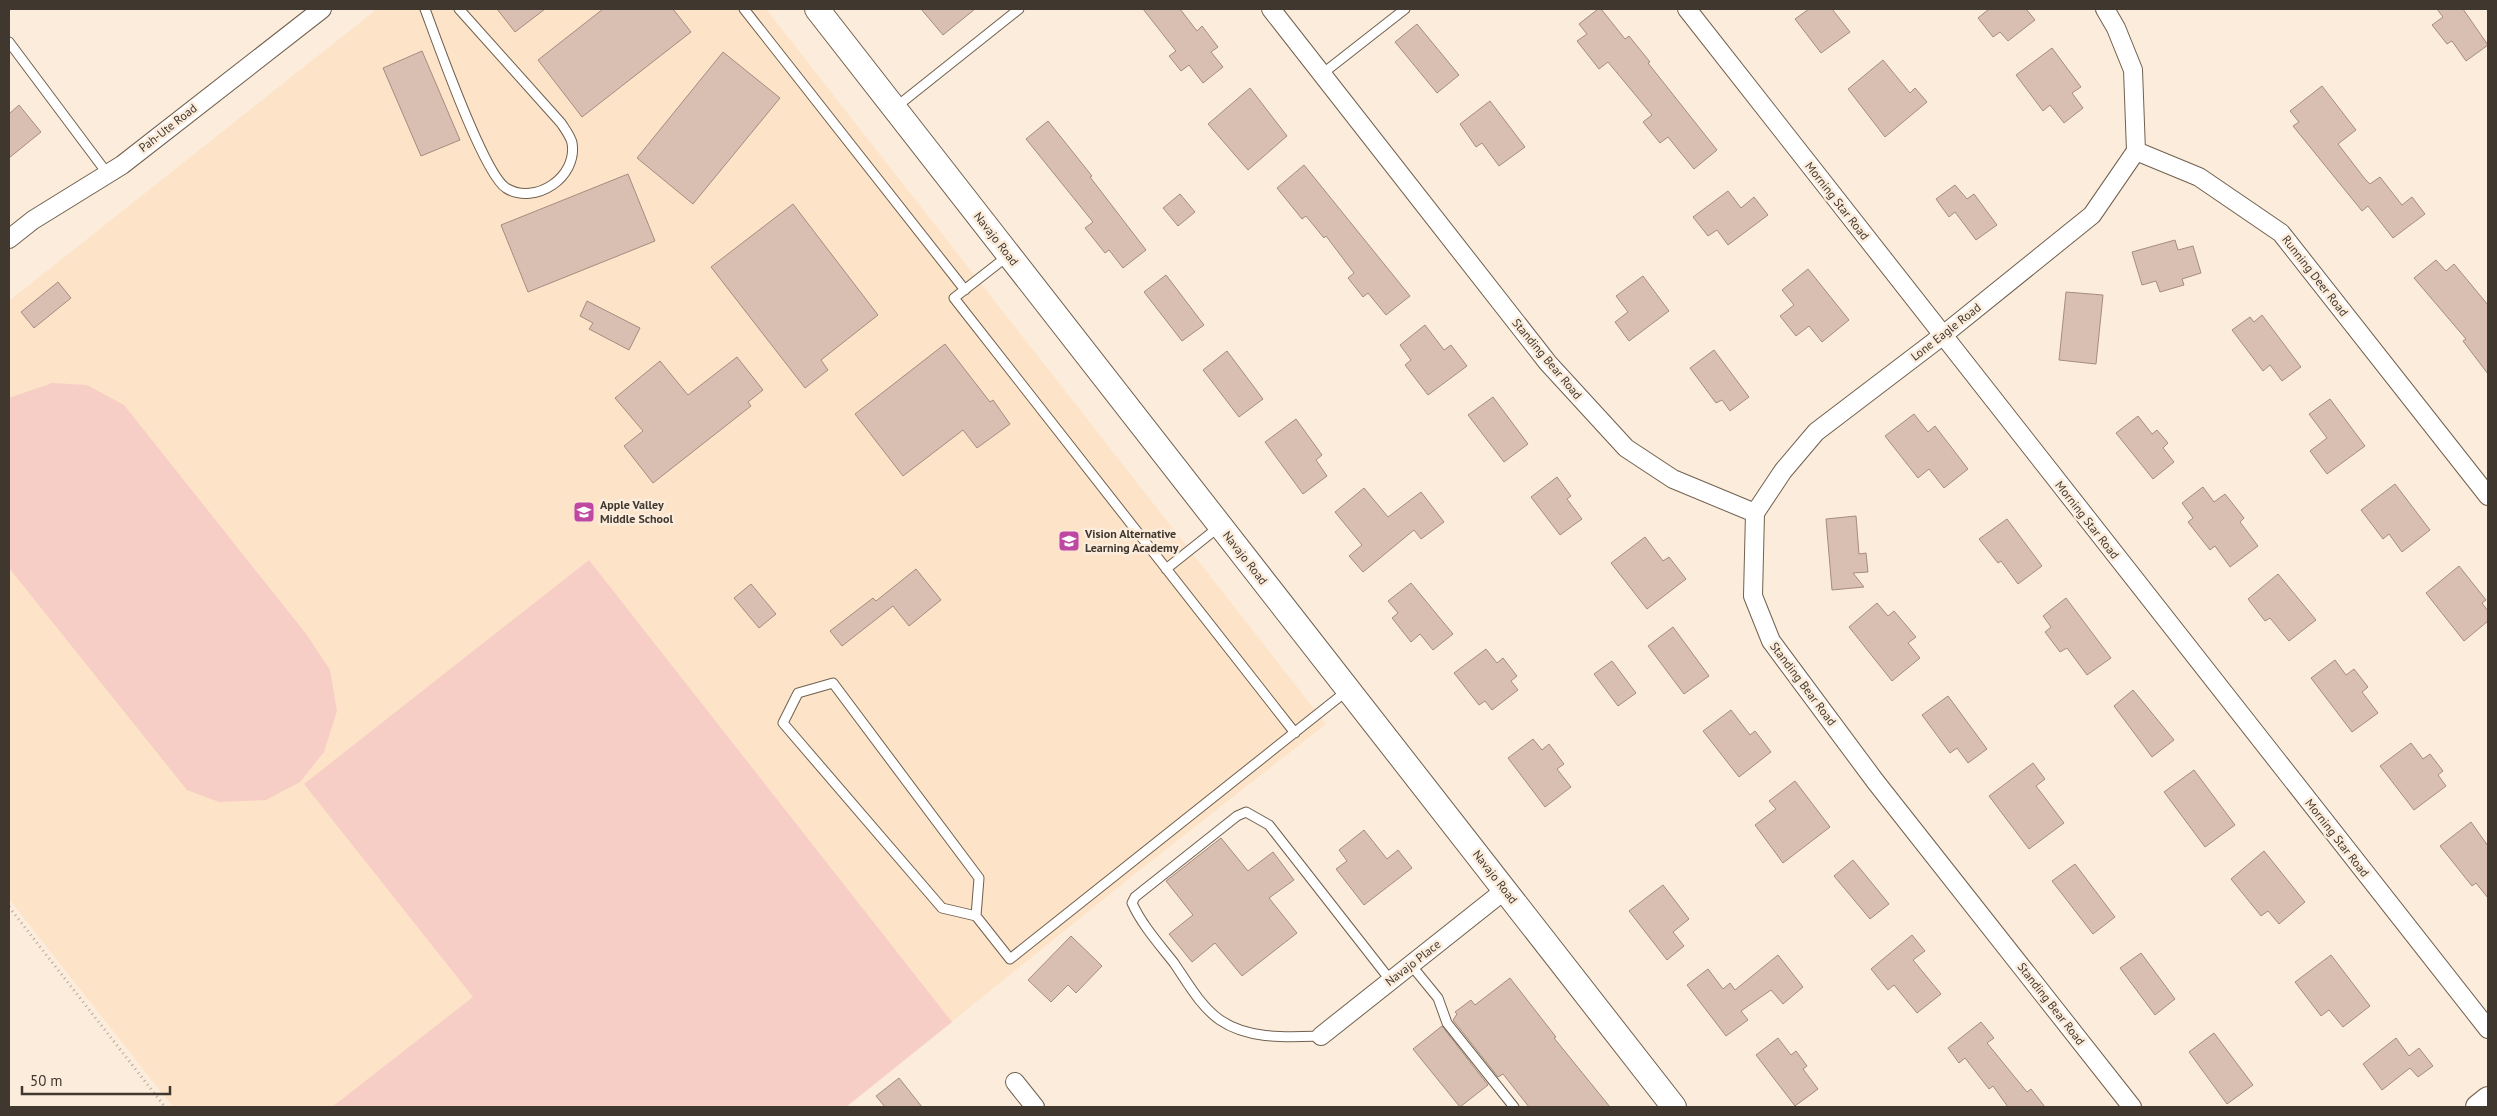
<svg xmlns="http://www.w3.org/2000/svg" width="2497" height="1116" font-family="'PT Sans',sans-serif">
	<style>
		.built { fill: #fde3c8 }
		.park { fill: #f7cec5 }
		.building { fill: #d9bfb1; stroke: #a58c7f }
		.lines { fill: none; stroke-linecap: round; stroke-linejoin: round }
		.lane-casing { stroke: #71604e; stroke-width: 11 }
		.street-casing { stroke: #71604e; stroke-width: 20 }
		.secondary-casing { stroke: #71604e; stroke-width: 26 }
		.path { stroke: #b4a79a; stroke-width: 3; stroke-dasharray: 1 4; stroke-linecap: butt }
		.lane { stroke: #fff; stroke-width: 9 }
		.street { stroke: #fff; stroke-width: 18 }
		.secondary { stroke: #fff; stroke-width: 24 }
		.labels { text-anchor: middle; stroke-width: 5; stroke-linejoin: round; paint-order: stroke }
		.street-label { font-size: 12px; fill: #40382f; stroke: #fcecdb }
		.poi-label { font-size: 12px; font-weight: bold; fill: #40382f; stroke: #fcecdb; text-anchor: start }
	</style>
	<rect width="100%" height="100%" fill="#fcecdb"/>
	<path class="built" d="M377,9H766L1326,724L1136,873L846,1107H173L9,899V301Z"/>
	<path class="park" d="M52,383L87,385L124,405L307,635L330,670L337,711L324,752L300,782L266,800L219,802L187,790L9,568V398Z
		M589,560L952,1022L846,1107H332L473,997L304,784Z"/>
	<path class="building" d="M497,9H545L515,32Z
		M603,9H673L691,32L582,117L538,60Z
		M921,9H975L943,35Z
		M1143,9H1180L1197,31L1202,26L1218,47L1211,52L1223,67L1203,83L1189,65L1181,71L1169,56L1176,51Z
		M1598,9H1601L1625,39L1629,36L1650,62L1648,63L1717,150L1694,169L1668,137L1660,143L1643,122L1652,115L1608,62L1599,69L1577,41L1587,34L1579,24Z
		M1809,9H1832L1850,32L1821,53L1795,19Z
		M1989,9H2026L2035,20L2008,41L2000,32L1993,37L1978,18Z
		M2437,9H2463L2488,45L2466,61L2452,41L2447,44L2432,25L2443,17Z
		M1417,24L1459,75L1437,93L1395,42Z
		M2052,48L2081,87L2072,93L2083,108L2064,123L2050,105L2043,111L2016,75Z
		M422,51L460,140L421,156L383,68Z
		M723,52L780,98L693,204L637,158Z
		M1883,60L1910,93L1915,88L1927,102L1885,137L1848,89Z
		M2322,86L2356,130L2338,144L2365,179L2370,184L2380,177L2402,205L2412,197L2425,214L2393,238L2368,206L2362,211L2293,126L2299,122L2290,111Z
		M1250,88L1287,136L1248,170L1208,124Z
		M1490,101L1525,147L1499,166L1482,143L1476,147L1460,124Z
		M19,105L41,132L9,158V114Z
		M1048,121L1092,176L1090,177L1146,250L1123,268L1109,250L1105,253L1085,228L1093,222L1026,139Z
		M1304,165L1410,296L1386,315L1368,293L1363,297L1348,278L1354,273L1326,236L1324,238L1306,216L1302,219L1277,188Z
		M628,174L655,241L528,292L501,225Z
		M1955,185L1967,199L1974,194L1997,225L1976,240L1955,212L1949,217L1936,199Z
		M1728,191L1741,208L1754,197L1768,215L1728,245L1717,230L1708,236L1693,217Z
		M1180,194L1195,212L1178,226L1163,208Z
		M793,204L878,315L821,360L828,370L805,388L711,267Z
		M2175,240L2178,250L2193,246L2201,273L2182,279L2184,285L2160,292L2156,281L2142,285L2132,252Z
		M2436,260L2446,271L2454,264L2488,305V374L2463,341L2466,339L2414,278Z
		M1808,269L1849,320L1822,342L1809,326L1796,336L1780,316L1794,305L1782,290Z
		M1166,275L1204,325L1182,341L1144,292Z
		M1643,276L1669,311L1629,341L1615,322L1628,312L1616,296Z
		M58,282L71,298L34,328L21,312Z
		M2066,292L2103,295L2096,364L2059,360Z
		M587,301L640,328L629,350L589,329L593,323L580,316Z
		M2262,315L2301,367L2282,381L2270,365L2263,371L2232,330L2250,317L2254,322Z
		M1425,325L1444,350L1451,345L1467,366L1428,395L1405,365L1411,360L1400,345Z
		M945,344L990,402L993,400L1010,424L977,448L963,430L903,476L855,414Z
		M1714,350L1749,397L1730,411L1722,400L1716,403L1690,368Z
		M1227,351L1263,399L1239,417L1203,370Z
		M737,357L763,390L748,402L751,406L653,483L624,446L643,431L615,398L660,361L688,395Z
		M1493,397L1528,444L1504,462L1468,415Z
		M2330,399L2365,446L2327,474L2310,451L2327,438L2309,414Z
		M1914,414L1928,432L1935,426L1968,469L1944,488L1929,469L1918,478L1885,436Z
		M2138,416L2152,434L2157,430L2168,443L2163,448L2174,462L2153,479L2116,433Z
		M1296,419L1322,455L1316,460L1327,476L1303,494L1265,442Z
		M1557,477L1571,496L1567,499L1582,519L1560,535L1531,497Z
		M2395,484L2430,530L2402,552L2389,534L2383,539L2361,510Z
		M2203,487L2214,502L2225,494L2244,518L2240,522L2258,546L2230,567L2215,546L2210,550L2188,522L2193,518L2182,503Z
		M1364,488L1388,517L1421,492L1444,522L1421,539L1414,530L1363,572L1349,556L1362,545L1335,512Z
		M1856,516L1859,554L1866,553L1868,572L1853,573L1864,587L1832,590L1826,519Z
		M2007,519L2042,566L2018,584L2001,561L1998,563L1979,539Z
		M1645,537L1663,561L1669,557L1686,579L1647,609L1611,563Z
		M2459,566L2486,600L2482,603L2488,611V621L2464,641L2426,593Z
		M916,569L941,600L909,626L893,606L842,646L830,631L873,598L876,601Z
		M2278,574L2316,620L2289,641L2270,618L2265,621L2248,599Z
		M1411,583L1453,634L1433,650L1420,634L1411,642L1392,618L1398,613L1388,601Z
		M751,584L776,614L759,628L734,598Z
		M2066,598L2111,658L2087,675L2067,648L2060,652L2045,632L2051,627L2043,616Z
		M1877,603L1888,616L1894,611L1916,637L1908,643L1920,658L1892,681L1849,627Z
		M1673,627L1709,676L1684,694L1648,646Z
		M1486,649L1497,663L1503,658L1517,676L1511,681L1518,690L1492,710L1485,701L1479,705L1454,673Z
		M2335,660L2346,675L2354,669L2368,687L2362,692L2378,713L2352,732L2311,678Z
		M1612,661L1636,693L1618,706L1594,674Z
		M2133,690L2174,740L2152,757L2114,706Z
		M1948,696L1987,749L1968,763L1957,748L1950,753L1922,715Z
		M1731,710L1750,735L1755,731L1771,752L1739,777L1703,731Z
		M1533,739L1542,750L1549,744L1564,764L1557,769L1571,787L1545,807L1508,758Z
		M2411,743L2423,759L2430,754L2443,771L2438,775L2446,786L2414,810L2380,766Z
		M2033,763L2045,779L2036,786L2064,823L2029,849L1989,796Z
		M2194,770L2235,825L2205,847L2164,792Z
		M1795,781L1830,827L1783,863L1755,825L1776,809L1769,801Z
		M2471,822L2488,846V898L2476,883L2472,886L2440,846Z
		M1364,830L1387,859L1398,850L1412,868L1364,905L1336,869L1347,861L1339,850Z
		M1221,838L1248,871L1273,852L1294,880L1269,898L1297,933L1242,976L1215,943L1192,962L1169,934L1193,915L1166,881Z
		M2264,851L2305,902L2279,924L2268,911L2261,916L2231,879Z
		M1853,860L1889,904L1870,919L1834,876Z
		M2075,864L2115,917L2093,934L2052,881Z
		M1663,885L1689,919L1673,932L1684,946L1667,960L1629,911Z
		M1912,935L1925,951L1913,960L1941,994L1917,1013L1894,985L1888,990L1871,969Z
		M1071,936L1102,966L1076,993L1068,985L1051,1002L1028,980Z
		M2141,953L2175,999L2155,1015L2120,968Z
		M1778,955L1803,987L1783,1004L1771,990L1741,1011L1748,1020L1726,1036L1687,985L1708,969L1723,989L1730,983L1735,990Z
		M2331,955L2370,1006L2343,1027L2329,1010L2321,1016L2295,982Z
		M1510,978L1556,1037L1554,1038L1610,1107H1529L1503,1074L1498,1077L1453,1020L1457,1014L1455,1012L1471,1000L1475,1005Z
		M1981,1022L1994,1038L1987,1043L2027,1092L2031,1089L2045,1107H2008L1993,1086L1989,1089L1965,1058L1959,1063L1948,1048Z
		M1442,1026L1488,1085L1460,1107L1413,1049Z
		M2214,1033L2253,1085L2227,1104L2189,1052Z
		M1778,1038L1791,1055L1796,1051L1807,1066L1803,1069L1818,1089L1795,1106L1756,1055Z
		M2396,1038L2409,1056L2419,1048L2433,1066L2418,1077L2410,1068L2382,1090L2363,1064Z
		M899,1078L922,1107H885L876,1096Z"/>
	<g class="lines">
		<g class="lane-casing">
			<path id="lane" d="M425,9C437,41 483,173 506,188C535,206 578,177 572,143C571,137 565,129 561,123L459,9
				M744,9L965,290
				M9,42L107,173
				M1322,74L1405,9
				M896,107L1019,9
				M1009,255L954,298L1295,733
				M1166,569L1220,526
				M976,916L942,908L783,723L798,693L833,683L979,878L976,916L1010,959L1348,690
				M1411,965L1438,998L1447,1023L1514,1107
				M1321,1036C1288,1037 1249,1040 1220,1020C1201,1007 1187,982 1174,963C1159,944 1142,925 1132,903L1135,897L1237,816L1246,812L1269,825L1391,981"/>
		</g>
		<g class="street-casing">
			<path id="street" d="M1271,9L1548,363L1626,448L1673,479L1755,513
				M1687,9L2488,1029
				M2105,9L2116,28L2133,70L2136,151
				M2136,151L2199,177L2281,233L2488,496
				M9,239L33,220L122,165L322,9
				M1755,513L1753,596L1771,641L1875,781L2132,1107
				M1755,513L1783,471L1816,432L1942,336L2092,215L2136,151
				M1321,1036L1505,890
				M1015,1082L1035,1107"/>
		</g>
		<g class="secondary-casing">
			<path id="secondary" d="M817,9L1674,1107
				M2478,1107L2488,1099"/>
		</g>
		<path class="path" d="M9,907L165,1107"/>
		<use href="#lane" class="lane"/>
		<use href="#street" class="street"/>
		<use href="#secondary" class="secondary"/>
	</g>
	<defs>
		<g id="school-square" transform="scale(1.125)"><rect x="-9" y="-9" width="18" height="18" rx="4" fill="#be49a2" stroke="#fcecdb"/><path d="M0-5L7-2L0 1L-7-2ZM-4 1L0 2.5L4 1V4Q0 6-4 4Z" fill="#fff"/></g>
	</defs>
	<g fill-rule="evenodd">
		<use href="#school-square" x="584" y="512"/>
		<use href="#school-square" x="1069" y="541"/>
	</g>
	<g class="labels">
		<g class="street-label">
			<text transform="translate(168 128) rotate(-38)" y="4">Pah-Ute Road</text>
			<text transform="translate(1837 201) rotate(52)" y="4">Morning Star Road</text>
			<text transform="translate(996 239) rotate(52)" y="4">Navajo Road</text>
			<text transform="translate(2315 276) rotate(52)" y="4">Running Deer Road</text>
			<text transform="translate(1946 332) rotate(-38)" y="4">Lone Eagle Road</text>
			<text transform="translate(1547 359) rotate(50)" y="4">Standing Bear Road</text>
			<text transform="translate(2087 520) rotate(52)" y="4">Morning Star Road</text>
			<text transform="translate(1245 558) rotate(52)" y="4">Navajo Road</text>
			<text transform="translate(1803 684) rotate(53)" y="4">Standing Bear Road</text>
			<text transform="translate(2337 838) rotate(52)" y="4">Morning Star Road</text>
			<text transform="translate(1495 877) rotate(52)" y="4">Navajo Road</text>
			<text transform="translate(1413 963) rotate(-38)" y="4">Navajo Place</text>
			<text transform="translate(2051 1004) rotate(52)" y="4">Standing Bear Road</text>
		</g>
		<g class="poi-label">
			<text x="600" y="509">Apple Valley<tspan x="600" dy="14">Middle School</tspan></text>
			<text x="1085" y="538">Vision Alternative<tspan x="1085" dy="14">Learning Academy</tspan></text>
		</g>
	</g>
	<rect width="2497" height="1116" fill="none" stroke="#40382f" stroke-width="20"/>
	<path d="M22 1086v8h148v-8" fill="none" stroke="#40382f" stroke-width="2.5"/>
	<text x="30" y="1086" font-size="15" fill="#40382f" stroke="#fcecdb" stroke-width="4" paint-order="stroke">50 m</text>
</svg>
